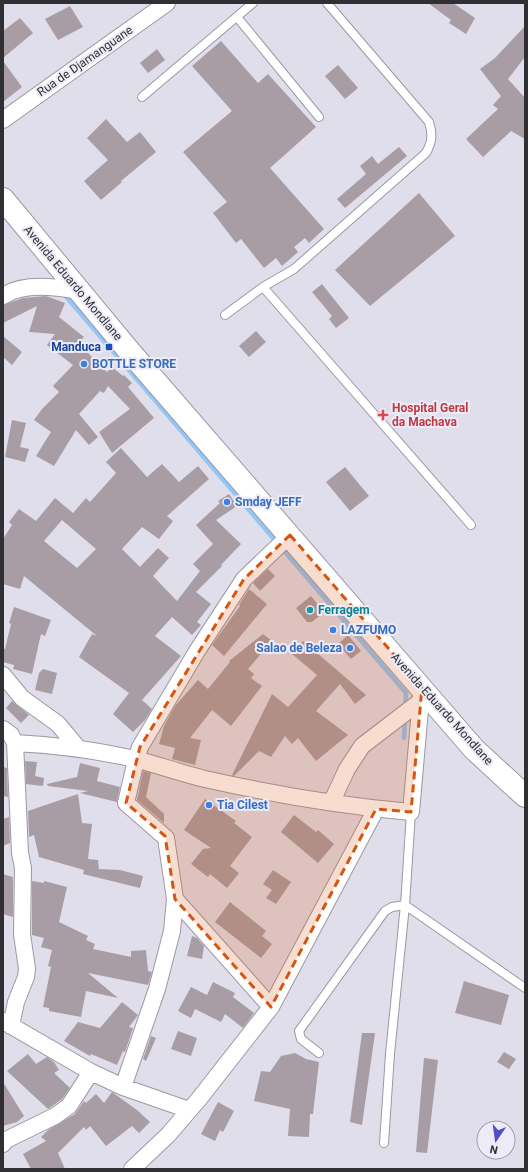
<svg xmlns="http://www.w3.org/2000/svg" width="528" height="1172" font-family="Roboto,sans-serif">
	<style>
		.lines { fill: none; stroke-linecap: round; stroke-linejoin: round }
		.stream { stroke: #91c6f8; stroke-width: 4.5 }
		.building { fill: #a89da4; fill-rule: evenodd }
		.lane-casing { stroke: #9a99a4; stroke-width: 10 }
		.street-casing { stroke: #9a99a4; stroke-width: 18 }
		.primary-casing { stroke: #9a99a4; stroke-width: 24 }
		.lane { stroke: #fff; stroke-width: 8 }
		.street { stroke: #fff; stroke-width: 16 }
		.primary { stroke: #fff; stroke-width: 22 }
		.marked { fill: #d65510; fill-opacity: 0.2; stroke: #d65510; stroke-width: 3; stroke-dasharray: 8 5; stroke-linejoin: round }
		.transit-dot { fill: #1a4fb4; stroke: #ecebf7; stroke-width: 1.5 }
		.shop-dot { fill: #3f7fe0; stroke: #ecebf7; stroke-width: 1.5 }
		.health-dot { fill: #e0444e; stroke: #ecebf7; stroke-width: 1.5 }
		.culture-dot { fill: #0f9aa8; stroke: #ecebf7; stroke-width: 1.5 }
		.labels { text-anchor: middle; stroke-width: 4; stroke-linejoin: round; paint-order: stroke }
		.street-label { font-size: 12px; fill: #303034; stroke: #ecebf7 }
		.transit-label { font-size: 12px; font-weight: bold; fill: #164399; stroke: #ecebf7; text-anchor: end }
		.shop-label { font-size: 12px; font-weight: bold; fill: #366cbe; stroke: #ecebf7; text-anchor: start }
		.health-label { font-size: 12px; font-weight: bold; fill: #be3a42; stroke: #ecebf7; text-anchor: start }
		.culture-label { font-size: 12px; font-weight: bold; fill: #0d838f; stroke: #ecebf7; text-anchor: start }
	</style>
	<rect width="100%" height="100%" fill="#dfdeea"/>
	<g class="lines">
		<path class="stream" d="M63,293L406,693L405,708
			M404,738L405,718"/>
	</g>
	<path class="building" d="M428,3H453L475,18L466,34L449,23L451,20Z
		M70,6L83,27L58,40L45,19Z
		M20,18L33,33L3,58V31Z
		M525,26V57L508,79L525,98V139L511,131L483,157L466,139L498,109L493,105L501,96L480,69L495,58Z
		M221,41L258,83L268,74L316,127L270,168L324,229L309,243L305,238L294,247L298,252L282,266L276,258L264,268L241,239L236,243L213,213L227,202L183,152L232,111L192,66Z
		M157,49L165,60L148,73L140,63Z
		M3,61L22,87L3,102Z
		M338,65L358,88L345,99L325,76Z
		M106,119L127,142L140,132L156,152L121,181L122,182L101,200L84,181L108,160L87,138Z
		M399,147L407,156L345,208L337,199L366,174L360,166L372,156L378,164Z
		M419,193L455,236L370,306L335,270Z
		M322,284L349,318L336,328L329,319L332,316L312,292Z
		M46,296L65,303L59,317L84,337L78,343L107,372L112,367L123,376L124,375L132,383L128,387L154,418L112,453L99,432L130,409L108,386L104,393L100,391L79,414L98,437L89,445L76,430L54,466L36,456L51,432L34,420L42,409L59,392L53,386L73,365L47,345L55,334L29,332L37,306L3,323V305L23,298Z
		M256,331L266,342L249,357L239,346Z
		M3,336L22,352L12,365L3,357Z
		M12,420L26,423L20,447L29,449L25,462L5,457Z
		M121,448L147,477L162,464L179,482L198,466L209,479L167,516L173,521L159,539L142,527L122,549L140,567L158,548L169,558L153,576L177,601L200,571L193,564L213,544L196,525L220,503L218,501L229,494L237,506L216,520L241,544L221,565L222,566L196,592L211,604L197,622L201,625L192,635L172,617L155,636L181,656L142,700L152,709L145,720L133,732L113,714L129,693L79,657L92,634L97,636L24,576L20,589L3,584V539L12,525L9,522L19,509L36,521L55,498L73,513L86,498L90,502L116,473L106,462ZM62,520L96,549L77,568L44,541Z
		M345,467L369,496L350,511L326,482Z
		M268,569L275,576L260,591L253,583Z
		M249,589L267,604L224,656L212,645L240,606L239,605Z
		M311,596L324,612L312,622H307L296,608Z
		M14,607L51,620L45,636L41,634L32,674L13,669L14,665L3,662V649H5L11,624L9,623Z
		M263,634L272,641L248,669L254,674L251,678L262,686L231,726L212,710L190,738L201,740L195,765L172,759L175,748L159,744L164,726L175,706L198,680L208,689L230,662L229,661Z
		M348,635L361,651L351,659L338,644Z
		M303,641L366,695L355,704L340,684L316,711L348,735L316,761L298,738L292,744L285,736L271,757L259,751L234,776L232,775L272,694L288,707L317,675L292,654Z
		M43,669L57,673L52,694L35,690L39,673Z
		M12,701L29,715L21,723L6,708Z
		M25,761L37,762L35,776L44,778L43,786L26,784Z
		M80,763L100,768L97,781L120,787L117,802L80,793L88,791L48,786L47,784L77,777Z
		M3,767L7,768L8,797L3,796Z
		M143,771L151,773L146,797L164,814V823L137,800Z
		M78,794L82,823L92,824L88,859L98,860L99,869L120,870L143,876L140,888L83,874L84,870L39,857L34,835L29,837L28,811Z
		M205,799L236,821L234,823L252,837L230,866L239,873L227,888L210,874L208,877L191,864L203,849L211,848L184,830Z
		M294,815L316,832L318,830L334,844L318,863L281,832Z
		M9,817L10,843L3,846V819Z
		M273,870L291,882L276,904L266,898L272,890L263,884Z
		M3,874L13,877V917L3,914Z
		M32,881L44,883V881L67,887L59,922L88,936L86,940L95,944L93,949L131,957V951L146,950L148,971L152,972L148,985L88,973L118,998L86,991L81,1017L49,1011V1008L43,1007L51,967L48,966L52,950L41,947L44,938L32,935Z
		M230,902L266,931L262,936L272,944L261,958L215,922Z
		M192,936L197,938L204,946L202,959L187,956Z
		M464,981L509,995L501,1025L455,1013Z
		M213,982L235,993L233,997L254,1013L243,1028L225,1014L221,1022L195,1009L191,1018L178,1011L191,987L207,995Z
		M122,1002L138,1015L129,1027L133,1028L125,1052L123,1051L117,1065L91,1054L90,1056L64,1041L78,1022L100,1028Z
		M178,1031L197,1038L191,1056L171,1049Z
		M362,1033H375L362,1125L350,1122Z
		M151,1036L156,1038L146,1061L143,1059Z
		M504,1052L516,1059L509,1069L497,1062Z
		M295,1053L306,1059L319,1062L313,1114H310L309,1137L288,1136L290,1109L254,1101L261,1071L270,1072L281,1056Z
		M28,1054L36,1064L47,1057L54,1062L59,1070L54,1073L70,1088L62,1099L48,1109L7,1071Z
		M424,1058L438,1060L427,1153L416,1152Z
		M3,1082L24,1116L17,1122L3,1126Z
		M112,1092L137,1110L150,1122L139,1133L132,1126L106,1146L90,1126L86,1130L84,1127L58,1153L65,1169H31L23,1154L46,1141L41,1137L48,1130L75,1114L84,1101L86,1103L96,1094L104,1103Z
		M218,1102L234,1111L223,1132L220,1130L215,1141L201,1134Z"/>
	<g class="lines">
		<g class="lane-casing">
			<path id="lane" d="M237,17L319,117
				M142,97L253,3
				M263,287L471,525
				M225,315L263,287L294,269L426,153C432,142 433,135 429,122L327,3
				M319,1053L301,1039L299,1031L385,911L392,907L405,905L525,988
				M384,1143L390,1054L405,905L411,812"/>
		</g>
		<g class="street-casing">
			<path id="street" d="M3,120L167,3
				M3,296C24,282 56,287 80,291
				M3,675L22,698L58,724L78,748
				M3,729L11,735L15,743L20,853L23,868L22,934L27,969L26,977L16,1002L11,1026
				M15,743C55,745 95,750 135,759C158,765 181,773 205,779C272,794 342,806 411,812L422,687
				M332,801L347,769L362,746L422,700
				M175,899L271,1007
				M3,1021L91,1072L123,1087L189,1110
				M123,1087L157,989L172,931L175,899L166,838L126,803L136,760L140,747L197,651L244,579L290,535
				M3,1144L6,1140L55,1116L69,1106L91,1072
				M132,1169L168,1135L199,1099L271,1007L376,809"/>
		</g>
		<g class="primary-casing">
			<path id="primary" d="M3,199L130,352L474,749L525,796"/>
		</g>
		<use href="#lane" class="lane"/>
		<use href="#street" class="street"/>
		<use href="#primary" class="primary"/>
	</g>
	<path class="marked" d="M290,535L422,687L411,812L376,809L271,1007L175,899L165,836L126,803L140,747L244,579Z"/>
	<rect class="transit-dot" x="105" y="343" width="8" height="8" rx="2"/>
	<g class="shop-dot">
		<circle cx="84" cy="364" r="4"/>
		<circle cx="227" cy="502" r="4"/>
		<circle cx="333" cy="630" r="4"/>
		<circle cx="350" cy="648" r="4"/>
		<circle cx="209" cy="805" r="4"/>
	</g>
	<path class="health-dot" d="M381 409h4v4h4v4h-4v4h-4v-4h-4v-4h4z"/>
	<circle class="culture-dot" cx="310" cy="610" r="4"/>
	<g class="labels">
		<g class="street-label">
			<text transform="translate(85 61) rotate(-35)" y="4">Rua de Djamanguane</text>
			<text transform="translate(73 283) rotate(50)" y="4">Avenida Eduardo Mondlane</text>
			<text transform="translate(442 709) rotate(48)" y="4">Avenida Eduardo Mondlane</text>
		</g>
		<g class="transit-label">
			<text x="101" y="351">Manduca</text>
		</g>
		<g class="shop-label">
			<text x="92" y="368">BOTTLE STORE</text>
			<text x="235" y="506">Smday JEFF</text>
			<text x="341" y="634">LAZFUMO</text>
			<text x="342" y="652" text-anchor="end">Salao de Beleza</text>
			<text x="217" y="809">Tia Cilest</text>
		</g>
		<g class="health-label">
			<text x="392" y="412">Hospital Geral<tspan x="392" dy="14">da Machava</tspan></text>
		</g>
		<g class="culture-label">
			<text x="318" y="614">Ferragem</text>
		</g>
	</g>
	<rect width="528" height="1172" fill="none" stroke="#303034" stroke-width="8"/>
	<g transform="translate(496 1140) rotate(193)"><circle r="19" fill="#ecebf7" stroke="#a1a0a9"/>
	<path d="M0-3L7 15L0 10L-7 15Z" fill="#4f4ec4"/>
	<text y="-6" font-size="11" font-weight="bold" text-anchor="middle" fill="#303034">N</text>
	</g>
</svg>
